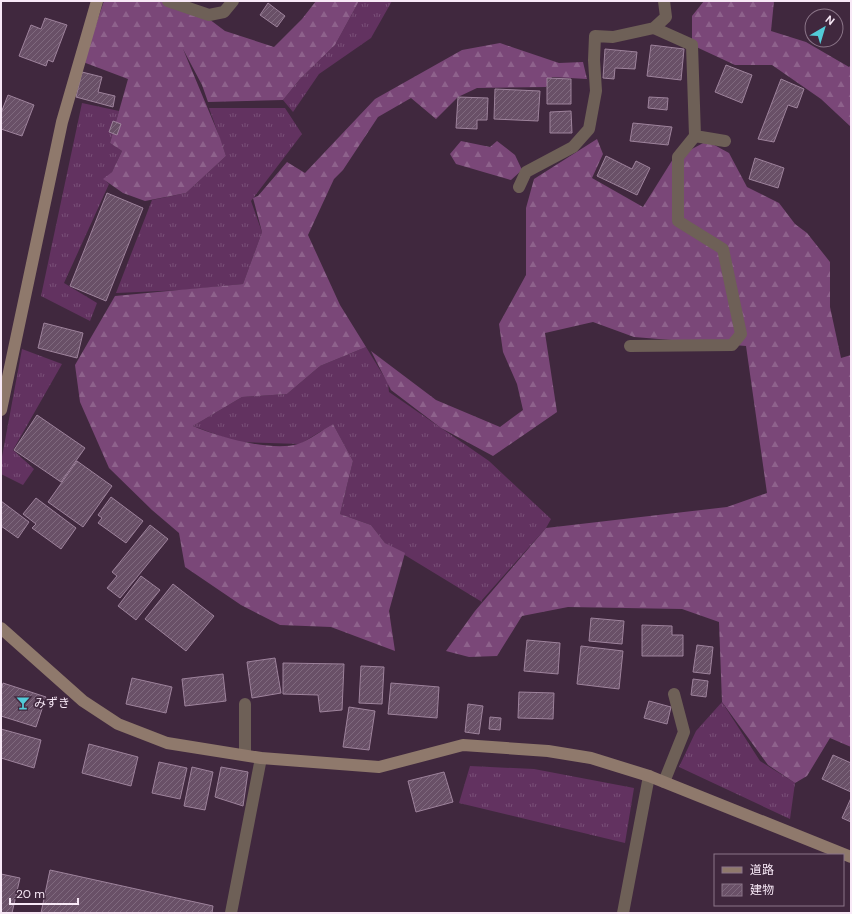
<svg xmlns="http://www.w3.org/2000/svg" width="852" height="914" font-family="'DM Sans','Noto Sans JP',sans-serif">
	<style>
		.grass { fill: url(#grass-tufts) }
		.forest { fill: url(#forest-firs) }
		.building { fill: url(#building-hatch); stroke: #9e839c }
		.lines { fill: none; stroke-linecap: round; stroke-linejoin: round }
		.lane { stroke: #6e6057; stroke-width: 12 }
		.street { stroke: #6e6057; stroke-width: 12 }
		.secondary { stroke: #8f796c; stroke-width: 12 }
		.labels { text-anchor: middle; stroke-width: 3.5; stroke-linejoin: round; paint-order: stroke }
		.poi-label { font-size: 12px; fill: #f8e9f7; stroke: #40283e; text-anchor: start }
	</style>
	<defs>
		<pattern id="grass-tufts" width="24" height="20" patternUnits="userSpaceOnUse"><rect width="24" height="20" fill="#623260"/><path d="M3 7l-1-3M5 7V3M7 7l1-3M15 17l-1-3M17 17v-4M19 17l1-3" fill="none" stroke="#795078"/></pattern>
		<pattern id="forest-firs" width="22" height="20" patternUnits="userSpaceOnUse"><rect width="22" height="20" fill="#7a4778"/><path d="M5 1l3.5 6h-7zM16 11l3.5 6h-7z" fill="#8e628c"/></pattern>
		<pattern id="building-hatch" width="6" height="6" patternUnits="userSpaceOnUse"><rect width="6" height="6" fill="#695067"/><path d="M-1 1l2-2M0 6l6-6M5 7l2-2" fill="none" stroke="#7f697e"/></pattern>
	</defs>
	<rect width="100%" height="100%" fill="#40283e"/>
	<path class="grass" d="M359,1H392L371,38L319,74L293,112L283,100L300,79L335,45Z
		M82,103L119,111L110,143L122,151L112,172L104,179L109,184L64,283L97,303L90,321L41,296Z
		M209,108H285L302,134L251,201L262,232L243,284L183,290L116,293L152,200L186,193L226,156Z
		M366,347L388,383L389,392L489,461L551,519L546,528L482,600V602L385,543L371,525L340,514L353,461L333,424L300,444L237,442L193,426L242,397L287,394L320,366Z
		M22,349L62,364L13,450L34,469L23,485L1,474V462Z
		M722,702L760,761L795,783L790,819L679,767L696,731Z
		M470,766L534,769L634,788L625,843L459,803Z"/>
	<path class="forest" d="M104,1H185L225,31L274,47L302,19L316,1H359L335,45L300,79L283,100L208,102L202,85L183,49L220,138L226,156L186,193L145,201L123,193L103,179L112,172L122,151L110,143L128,79L83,62Z
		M704,1H774L771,31L806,42L849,67L851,65V127L821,99L772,65H735L692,45V16Z
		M500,43L559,63L583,62L587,79L552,77L546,87L477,88L458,97L436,119L411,98L378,117L343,170L334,179L308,235L340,305L366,347L320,366L287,394L242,397L193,426C218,437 272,452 298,444C310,440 322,430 333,424L353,461L340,514L371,525L385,543L405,553L389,611L395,651L331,627L280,625L241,605L185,567L179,533L152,510L109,468L80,402L75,365L115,296L243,284L262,232L253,198L258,196L287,162L305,173L375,99L462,50Z
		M597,139L603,154L592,178L643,207L673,159L707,141L729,153L747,187L779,203L795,224L807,233L830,262V307L841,358L851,355V747L830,738L807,776L795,783L768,765L722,702L719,622L682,609L568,607L522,616L497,656L469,657L446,651L475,611L546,528L727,507L767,493L746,346L634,337L593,322L545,333L557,412L493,456L441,428L391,390L371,351L436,400L500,427L523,410L517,384L503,352L499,324L526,275V208L534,179Z
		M461,141L490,147L497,141L515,155L522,170L511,180L456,164L450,154Z"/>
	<path class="building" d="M268,3L285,16L277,27L260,15Z
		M45,18L67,25L53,62L48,60L46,66L19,56L31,25L41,29Z
		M651,45L684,49L681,80L647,76Z
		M605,49L637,52L635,69L615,68L614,79L603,78Z
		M726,65L752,75L742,103L715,92Z
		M82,72L102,77L98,92L115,96L113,107L76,97Z
		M547,78L571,79V104H547Z
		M781,79L804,89L797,108L788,105L774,142L758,139Z
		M495,89L540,91L538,121L494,119Z
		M8,95L34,105L22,136L1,129V113Z
		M458,97L488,98L487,120H477V129L456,128Z
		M649,97L668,98L667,110L648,108Z
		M571,111L572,133H550V112Z
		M113,121L121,124L117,135L109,132Z
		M633,123L672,127L668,145L630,141Z
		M606,156L632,169L636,161L650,168L637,195L597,176Z
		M755,158L784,168L778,188L749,179Z
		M107,193L143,208L106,301L70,286Z
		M44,323L83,333L77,358L38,348Z
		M37,415L85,448L61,482L14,450Z
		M77,461L112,486L83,527L48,502Z
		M111,497L143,521L126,543L98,523L102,518L98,515Z
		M36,498L76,528L61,549L32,528L36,524L23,514Z
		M1,501L29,522L18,538L1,526Z
		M150,525L168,539L120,598L107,588L117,576L112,572Z
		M141,576L160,590L136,620L118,606Z
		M173,584L214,616L186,651L145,619Z
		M591,618L624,621L622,644L589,641Z
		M642,625L672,626V635H683V656H642Z
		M527,640L560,643L558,674L524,671Z
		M697,645L713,647L710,674L693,672Z
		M581,646L623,651L619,689L577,684Z
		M275,658L281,693L252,698L247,662Z
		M283,663L344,664L342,710L320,712L318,695L283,694Z
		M361,666L384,667L382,704L359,703Z
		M223,674L226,701L185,706L182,679Z
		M132,678L172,687L166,713L126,704Z
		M693,679L708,681L706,697L691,695Z
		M3,683L46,697L36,727L1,716V690Z
		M391,683L439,687L437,718L388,714Z
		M519,692L554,693L553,719L518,718Z
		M649,701L671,707L667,724L644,718Z
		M468,704L483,706L479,734L465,732Z
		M349,707L375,711L369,750L343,747Z
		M490,717L501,718L500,730L489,729Z
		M1,729L41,740L34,768L1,758Z
		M89,744L138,757L131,786L82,773Z
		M833,755L851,763V792L822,779Z
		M159,762L187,768L180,799L152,793Z
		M192,767L213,772L205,810L184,806Z
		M221,767L248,772L243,806L215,797Z
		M444,772L453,802L416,812L408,781Z
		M851,798V822L842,818Z
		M50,870L213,906L212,913H41Z
		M1,874L20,878L12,913H1Z"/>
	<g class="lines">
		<path class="lane" d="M168,1L209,15L224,12L233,1
			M695,136L725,141
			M630,346L732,345L741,334L723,249L678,221V157L695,136L692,45L654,28
			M245,704V755
			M664,782L684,732L674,694"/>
		<path class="street" d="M519,187L526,172L573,147L589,129L596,91L594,60L595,36L613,37L654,28L666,17L664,1
			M231,913L261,758
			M623,913L649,776"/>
		<path class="secondary" d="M1,410L62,122L97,1
			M1,628L83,701L118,724L167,743L261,758L379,767L463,745L548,751L591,758L649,776L851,857"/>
	</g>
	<defs>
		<g id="bar-bare" transform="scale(1.08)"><path d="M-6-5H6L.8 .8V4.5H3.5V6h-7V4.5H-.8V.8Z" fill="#52cbd8" stroke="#40283e" stroke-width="2.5" paint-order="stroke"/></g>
	</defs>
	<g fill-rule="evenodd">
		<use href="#bar-bare" x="23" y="703"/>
	</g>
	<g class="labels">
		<g class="poi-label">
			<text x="34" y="707">みずき</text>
		</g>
	</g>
	<rect width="852" height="914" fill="none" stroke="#f8e9f7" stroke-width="4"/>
	<rect x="714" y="854" width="130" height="52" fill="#40283e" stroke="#8a7588"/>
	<rect x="722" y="867" width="20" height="6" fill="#8f796c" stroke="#8a7588"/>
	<text x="750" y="874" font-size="12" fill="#f8e9f7">道路</text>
	<rect x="722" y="884" width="20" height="12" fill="url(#building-hatch)" stroke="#8a7588"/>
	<text x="750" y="894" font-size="12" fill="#f8e9f7">建物</text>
	<g transform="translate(824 28) rotate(38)"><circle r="19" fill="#40283e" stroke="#8a7588"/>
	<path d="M0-3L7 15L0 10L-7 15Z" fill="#52cbd8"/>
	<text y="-6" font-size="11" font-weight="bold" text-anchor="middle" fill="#f8e9f7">N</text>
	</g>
	<path d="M10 898v6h68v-6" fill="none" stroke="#f8e9f7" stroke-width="2"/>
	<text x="16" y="898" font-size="12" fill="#f8e9f7" stroke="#40283e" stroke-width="3" paint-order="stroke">20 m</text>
</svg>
